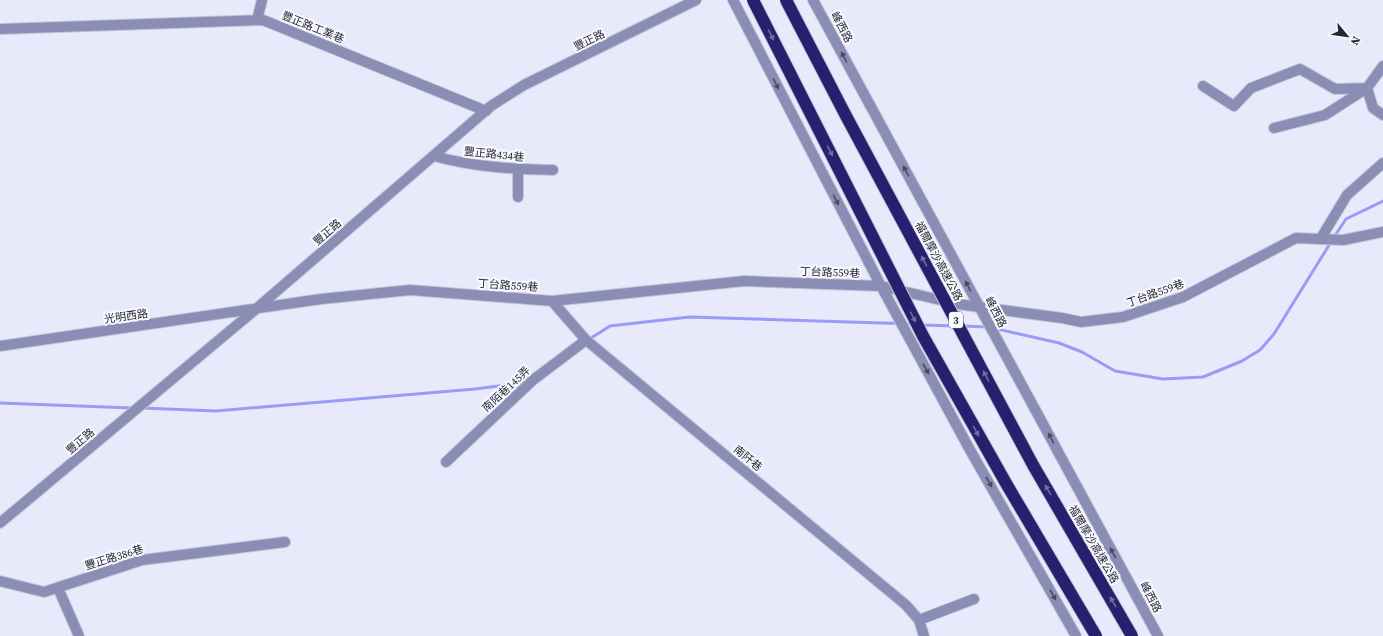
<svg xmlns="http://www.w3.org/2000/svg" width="1383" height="636" font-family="'Source Serif 4','Noto Sans TC',serif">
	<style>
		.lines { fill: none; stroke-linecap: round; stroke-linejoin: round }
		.stream { stroke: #989cf6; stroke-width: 3 }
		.minor-casing { stroke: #c5c7d8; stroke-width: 12 }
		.minor { stroke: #8a8eb5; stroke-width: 10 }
		.highway-bridge-casing { stroke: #c5c7d8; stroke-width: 14; stroke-linecap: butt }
		.highway-bridge { stroke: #28206e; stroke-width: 12 }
		.oneway { fill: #716ca1 }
		.oneway2 { fill: #494b60 }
		.labels { text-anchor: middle; stroke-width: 4; stroke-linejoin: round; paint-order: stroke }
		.shield { fill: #f8f8ff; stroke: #656670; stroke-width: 1 }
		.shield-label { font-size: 10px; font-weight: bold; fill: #262732 }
		.street-label { font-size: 11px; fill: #262732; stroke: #f8f8ff }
	</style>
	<rect width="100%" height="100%" fill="#e8eafc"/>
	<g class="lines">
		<path class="stream" d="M1334,237L1346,219L1383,201
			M921,325L956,326
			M961,326L988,327
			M993,328L1059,343L1082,352L1115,371L1163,379L1203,377L1242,361L1260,350L1274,334L1331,242
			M588,340L610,326L689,317L914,324
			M0,403L132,408
			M142,408L216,411L475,389L521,383L531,376"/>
		<g class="minor-casing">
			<path id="minor" d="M733,0L881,286L970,450L1076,636
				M813,0L1158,636
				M257,20L262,0
				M0,29L263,20L486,111
				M1203,86L1234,106L1251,88L1300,69L1335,89L1367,88L1383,66
				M1274,128L1325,115L1367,88L1373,108L1383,115
				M434,156C473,167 513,169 553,170
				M518,169V197
				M1321,238L1347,195L1383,163
				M552,301L586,340L906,605L919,620L924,636
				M0,346L321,299L410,290L552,301L744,281L881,286L957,304L1062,318L1081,322L1123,317L1183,297L1296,238L1343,240L1383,232
				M446,462L533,380L586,340
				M0,523L256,309L491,106L524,85L696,0
				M0,581L44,592L142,560L285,542
				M58,588L79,636
				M919,620L974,599"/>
		</g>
		<use href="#minor" class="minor"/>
		<g class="highway-bridge-casing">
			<path id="highway-bridge" d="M753,0L923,336L1007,485L1096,636
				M786,0L845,114L1033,465L1132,636"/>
		</g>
		<use href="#highway-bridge" class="highway-bridge"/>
	</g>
	<defs><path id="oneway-solid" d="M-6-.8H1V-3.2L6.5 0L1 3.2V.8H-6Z"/></defs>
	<g class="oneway">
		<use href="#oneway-solid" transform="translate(771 35) rotate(63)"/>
		<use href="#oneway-solid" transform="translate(830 151) rotate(63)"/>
		<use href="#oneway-solid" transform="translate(924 261) rotate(-118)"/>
		<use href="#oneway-solid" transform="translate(913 317) rotate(63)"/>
		<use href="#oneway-solid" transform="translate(986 376) rotate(-118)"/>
		<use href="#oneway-solid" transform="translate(976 431) rotate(61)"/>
		<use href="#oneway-solid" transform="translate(1048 490) rotate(-120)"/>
		<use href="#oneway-solid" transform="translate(1113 602) rotate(-120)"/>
	</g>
	<g class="oneway2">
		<use href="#oneway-solid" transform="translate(844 57) rotate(-118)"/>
		<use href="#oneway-solid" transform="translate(776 84) rotate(63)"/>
		<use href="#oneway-solid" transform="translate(906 171) rotate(-118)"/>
		<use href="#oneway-solid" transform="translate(836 200) rotate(63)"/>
		<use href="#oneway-solid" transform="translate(968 286) rotate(-118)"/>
		<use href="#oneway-solid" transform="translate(926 369) rotate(61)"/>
		<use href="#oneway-solid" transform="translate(1051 438) rotate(-118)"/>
		<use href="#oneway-solid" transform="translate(989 482) rotate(60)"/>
		<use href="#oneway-solid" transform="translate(1113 553) rotate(-118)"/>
		<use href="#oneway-solid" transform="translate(1053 595) rotate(61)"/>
	</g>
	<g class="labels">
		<rect class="shield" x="949" y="312" width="14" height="16" rx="3"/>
		<g class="shield-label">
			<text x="956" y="324">3</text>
		</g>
		<g class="street-label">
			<text transform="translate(313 27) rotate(22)" y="4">豐正路工業巷</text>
			<text transform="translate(842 27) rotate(62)" y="4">峰西路</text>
			<text transform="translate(589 40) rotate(-26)" y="4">豐正路</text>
			<text transform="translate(494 154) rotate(6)" y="4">豐正路434巷</text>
			<text transform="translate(327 232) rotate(-41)" y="4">豐正路</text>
			<text transform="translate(939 261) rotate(62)" y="4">福爾摩沙高速公路</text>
			<text transform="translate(830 272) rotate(2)" y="4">丁台路559巷</text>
			<text transform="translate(508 285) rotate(4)" y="4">丁台路559巷</text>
			<text transform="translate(1155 293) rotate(-20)" y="4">丁台路559巷</text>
			<text transform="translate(996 312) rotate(62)" y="4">峰西路</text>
			<text transform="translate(126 316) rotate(-8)" y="4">光明西路</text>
			<text transform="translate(506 389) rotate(-43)" y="4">南陌巷145弄</text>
			<text transform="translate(80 441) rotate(-40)" y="4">豐正路</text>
			<text transform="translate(748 458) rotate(40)" y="4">南阡巷</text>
			<text transform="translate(1094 544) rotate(60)" y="4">福爾摩沙高速公路</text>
			<text transform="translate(114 557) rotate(-17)" y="4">豐正路386巷</text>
			<text transform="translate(1151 597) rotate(62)" y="4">峰西路</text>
		</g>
	</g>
	<g transform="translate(1347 36) rotate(119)" stroke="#f8f8ff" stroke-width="3" paint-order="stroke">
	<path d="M0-3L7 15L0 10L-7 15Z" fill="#262732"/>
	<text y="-6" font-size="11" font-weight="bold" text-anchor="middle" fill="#262732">N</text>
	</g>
</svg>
